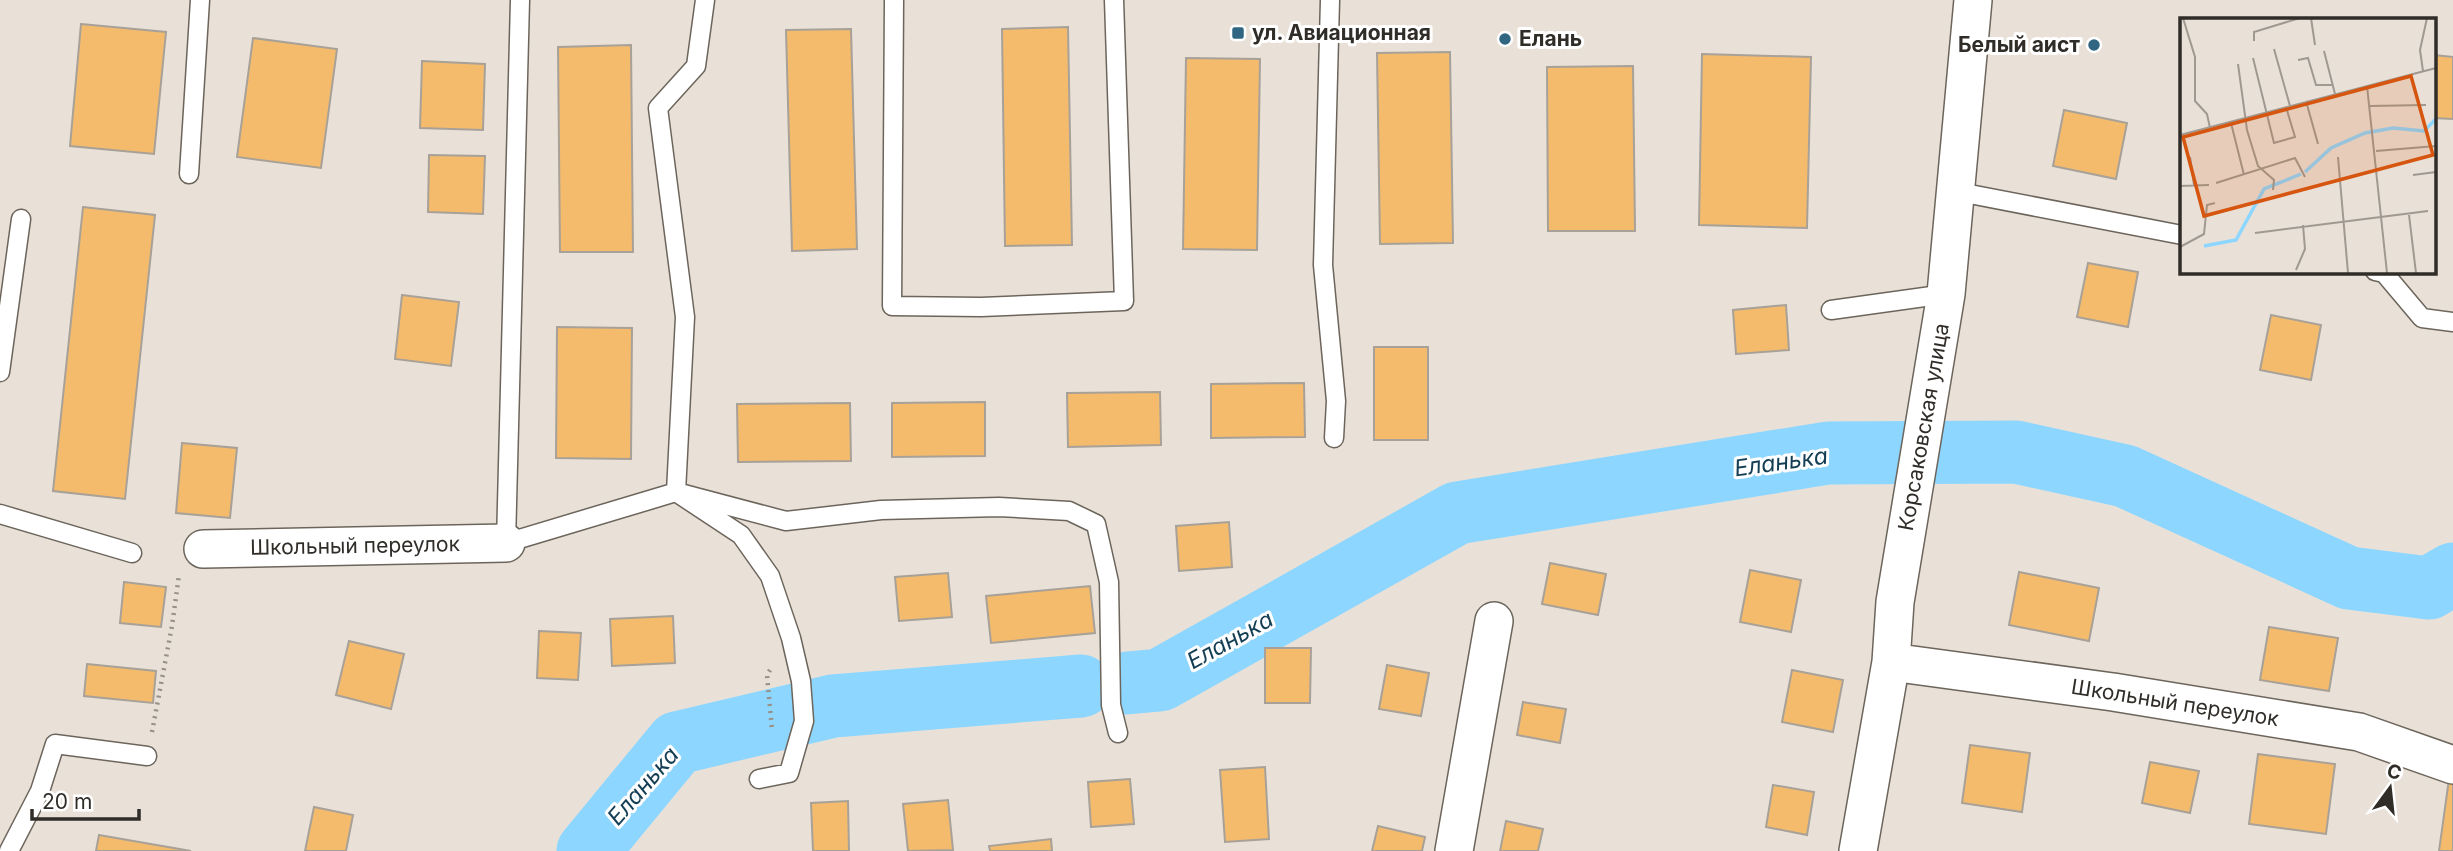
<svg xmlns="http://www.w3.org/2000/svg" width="2453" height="851" font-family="Inter,sans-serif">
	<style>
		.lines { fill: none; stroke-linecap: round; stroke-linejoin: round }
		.river { stroke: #8dd6ff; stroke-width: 63 }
		.building { fill: #f4bb6d; stroke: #a8a198; stroke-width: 2 }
		.service-casing { stroke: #6c655c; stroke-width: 21 }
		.minor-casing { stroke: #6c655c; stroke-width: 40 }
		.path { stroke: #969089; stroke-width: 4.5; stroke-dasharray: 2 5; stroke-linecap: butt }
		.service { stroke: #fff; stroke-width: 18 }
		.minor { stroke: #fff; stroke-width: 37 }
		.poi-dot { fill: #316682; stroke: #fff; stroke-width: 2.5 }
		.labels { text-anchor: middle; stroke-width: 6; stroke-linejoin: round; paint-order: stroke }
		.poi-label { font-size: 21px; font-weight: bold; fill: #302d29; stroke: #fff; text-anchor: start }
		.street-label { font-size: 21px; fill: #302d29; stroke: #fff }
		.water-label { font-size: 23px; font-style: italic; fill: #143e53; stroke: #fff }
		.inset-river { fill: none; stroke: #8dd6ff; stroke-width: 3.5 }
		.inset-road { fill: none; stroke: #9f9992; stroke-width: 2 }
		.view { fill: #d6550f; fill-opacity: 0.15; stroke: #d6550f; stroke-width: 3.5 }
		.inset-edge { fill: none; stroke: #302d29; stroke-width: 3.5 }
	</style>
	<rect width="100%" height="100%" fill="#e9e1d8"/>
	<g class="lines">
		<path class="river" d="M1127,683L1160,680L1457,513L1828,453L2016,452L2125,476L2349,578L2429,588L2453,574
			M588,851L677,743L833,706L1081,686"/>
	</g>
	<path class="building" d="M81,24L166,32L154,154L70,146Z
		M1068,27L1072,245L1005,246L1002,29Z
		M851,29L857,249L792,251L786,30Z
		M253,38L337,49L321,168L237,157Z
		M631,45L633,252H560L558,47Z
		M1450,52L1453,243L1380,244L1377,53Z
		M1702,54L1811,57L1807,228L1699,225Z
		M2434,55L2453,57V119L2434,118Z
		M1186,58L1260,59L1257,250L1183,249Z
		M422,61L485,64L483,130L420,128Z
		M1633,66L1635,231H1548L1547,67Z
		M2064,110L2127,123L2116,179L2053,166Z
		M429,155L485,156L483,214L428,212Z
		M83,207L155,215L125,499L53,491Z
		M2088,263L2138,272L2128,327L2077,317Z
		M402,295L459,302L451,366L395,359Z
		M1786,305L1789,350L1736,354L1733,310Z
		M2271,315L2321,325L2311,380L2260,370Z
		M557,327L632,328L631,459L556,458Z
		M1374,347H1428V440H1374Z
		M1304,383L1305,437L1211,438V384Z
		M1160,392L1161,445L1068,447L1067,393Z
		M985,402V456L892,457V403Z
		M850,403L851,461L738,462L737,404Z
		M182,443L237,448L230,518L176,513Z
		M1229,522L1232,567L1179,571L1176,526Z
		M1550,563L1606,574L1598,615L1542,604Z
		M1750,570L1801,580L1791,632L1740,622Z
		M2019,572L2099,588L2089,641L2009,625Z
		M948,573L952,617L899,621L895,577Z
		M124,582L166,587L161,627L120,623Z
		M1090,586L1095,633L991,643L986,596Z
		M673,616L675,663L612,666L610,619Z
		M2269,627L2338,638L2329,691L2260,680Z
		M539,631L581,633L578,680L537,678Z
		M349,641L404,654L391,709L336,695Z
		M1265,648H1311L1310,703H1265Z
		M87,664L156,671L153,703L84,696Z
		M1387,665L1429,673L1421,716L1379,709Z
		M1792,670L1843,680L1833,732L1782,722Z
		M1523,702L1566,709L1560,743L1517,735Z
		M1970,745L2030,753L2022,812L1962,803Z
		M2258,754L2335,764L2326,834L2249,824Z
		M2150,762L2199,771L2190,813L2142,803Z
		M1265,767L1269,839L1225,842L1220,770Z
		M1130,779L1134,824L1091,827L1088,782Z
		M2449,779H2453V851H2439Z
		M1773,785L1814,792L1807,835L1766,827Z
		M948,800L953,850L908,851L903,804Z
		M848,801L849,851H813L811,803Z
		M314,807L353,815L346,851H305Z
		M1506,821L1543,829L1538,851H1500Z
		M1378,826L1425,837L1422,851H1372Z
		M99,835L191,851H96Z
		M1051,839L1052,851H990L989,846Z"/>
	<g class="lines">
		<g class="service-casing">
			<path id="service" d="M520,0L506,543L676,492L786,521L881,510L999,507L1069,511L1096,524L1109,582L1111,705L1118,733
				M705,0L696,66L658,108L685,317L676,492L741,535L770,576L791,638L801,681L804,721L789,773L759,779
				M894,0L892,306L981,307L1124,301L1114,0
				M1330,0L1323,265L1336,401L1334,438
				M189,174L200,0
				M1954,191L2182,235
				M2375,271L2384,273L2422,318L2453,322
				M1831,310L1946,294
				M0,372L21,219
				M0,514L132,553
				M9,851L40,791L55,744L147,756"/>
		</g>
		<g class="minor-casing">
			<path id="minor" d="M203,549L506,543
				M1891,662L2113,692L2359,732L2453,765
				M1454,851L1494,621
				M1858,851L1891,662L1895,602L1946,294L1973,0"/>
		</g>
		<path class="path" d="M770,670L767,675L772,730
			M152,732L172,626L179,575"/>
		<use href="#service" class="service"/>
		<use href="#minor" class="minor"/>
	</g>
	<g class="poi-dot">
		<rect x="1231" y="26" width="14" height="14" rx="3.5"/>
		<circle cx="1505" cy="39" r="7"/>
		<circle cx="2094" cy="45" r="7"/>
	</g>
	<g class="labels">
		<g class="poi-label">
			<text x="1252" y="40">ул. Авиационная</text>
			<text x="1519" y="46">Елань</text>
			<text x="2080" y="52" text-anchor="end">Белый аист</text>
		</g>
		<g class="street-label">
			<text transform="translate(1924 427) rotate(-80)" y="7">Корсаковская улица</text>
			<text transform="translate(355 546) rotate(-1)" y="7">Школьный переулок</text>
			<text transform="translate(2175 703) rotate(9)" y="7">Школьный переулок</text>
		</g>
		<g class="water-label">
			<text transform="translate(1781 462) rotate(-8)" y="8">Еланька</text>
			<text transform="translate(1230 640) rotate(-29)" y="8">Еланька</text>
			<text transform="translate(643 786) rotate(-49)" y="8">Еланька</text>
		</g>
	</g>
	<g transform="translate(2180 18)">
		<rect width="256" height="256" fill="#e9e1d8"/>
		<path class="inset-river" d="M125,154L151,130L185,115L213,110L244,113L256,101M24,228L56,222L84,171L121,156"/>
		<path class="inset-road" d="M3,0L15,39V83L27,96L30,110M131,0L135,27M74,23V14L120,0M94,31L110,88M144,33L155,76M73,40L94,125L115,119L106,89M118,42L128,40L136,67H153M58,46L67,112L78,148L94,162L93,172M243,53L240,32L247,0M187,68L207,255M126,83L138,126M190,88L246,87M51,105L64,157M0,117L256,50M196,133L256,128M10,139L14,167M158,139L168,255M233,157L256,154M36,165L115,140L125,159M0,168L29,167M229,197L236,255M75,215L248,193M0,229L24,216L27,187L35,185M116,252L125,231L123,207"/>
		<path class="view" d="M231,58L253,137L24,198L3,119Z"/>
		<rect width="256" height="256" class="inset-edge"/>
	</g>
	<g transform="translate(2390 788) rotate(15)" stroke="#ffffff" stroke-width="5" paint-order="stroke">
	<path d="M0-5L12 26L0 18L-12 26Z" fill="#302d29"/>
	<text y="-10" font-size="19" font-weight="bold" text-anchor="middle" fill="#302d29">С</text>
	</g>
	<path d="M32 809v10h107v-10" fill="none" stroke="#302d29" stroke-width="3.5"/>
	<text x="42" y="809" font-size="21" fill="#302d29" stroke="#ffffff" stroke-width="5" paint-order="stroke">20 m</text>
</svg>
